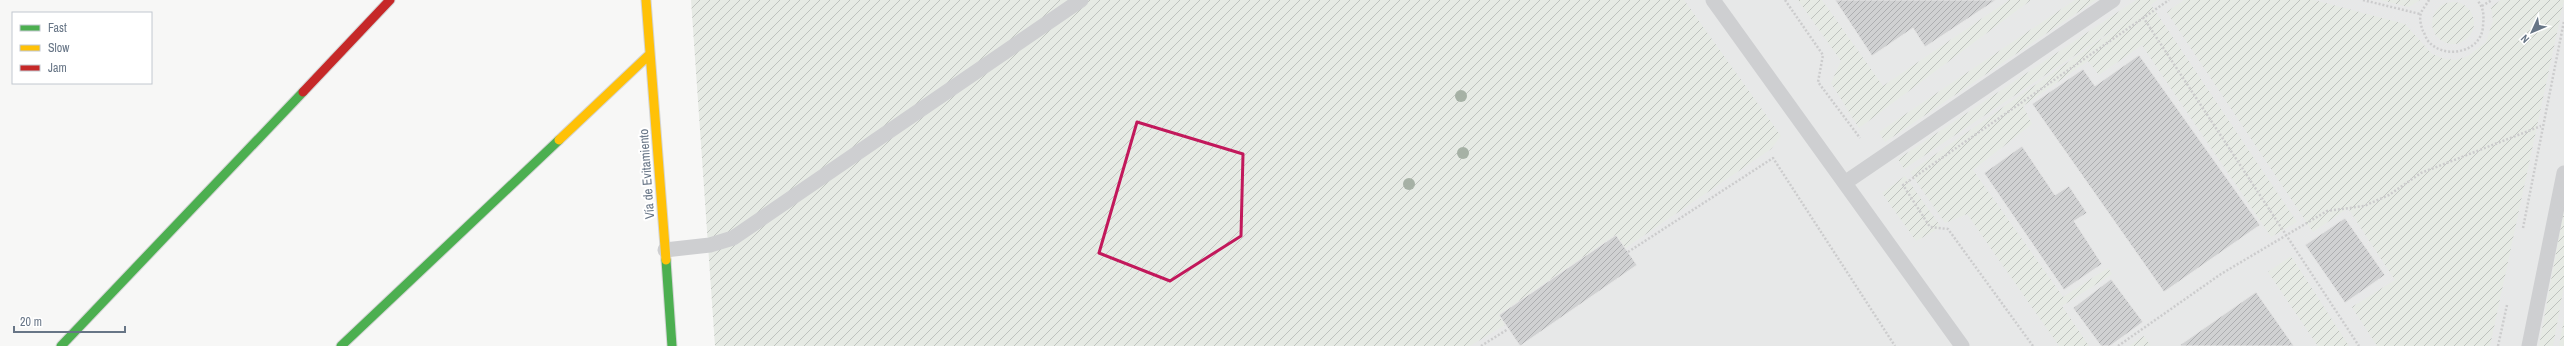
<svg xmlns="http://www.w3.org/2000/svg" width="2564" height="346" font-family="'Archivo Narrow',sans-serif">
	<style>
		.built { fill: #e7e8e8 }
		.garden { fill: url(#garden-furrows) }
		.building { fill: url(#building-hatch); stroke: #e6e6e6 }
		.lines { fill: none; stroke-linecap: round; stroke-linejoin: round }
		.fast-casing { stroke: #d4d5d5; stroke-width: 11 }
		.slow-casing { stroke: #d4d5d5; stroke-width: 11 }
		.jam-casing { stroke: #d4d5d5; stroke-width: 11 }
		.path { stroke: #cccccd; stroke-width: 2.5; stroke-dasharray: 2 2; stroke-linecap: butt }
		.lane { stroke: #cecfd1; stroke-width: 15 }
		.fast { stroke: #4caf50; stroke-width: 9 }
		.slow { stroke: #ffc107; stroke-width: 9 }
		.jam { stroke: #c62828; stroke-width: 9 }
		.tree { fill: #a6b1a5 }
		.marked { fill: none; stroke: #c2185b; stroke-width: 3; stroke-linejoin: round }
		.labels { text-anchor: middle; stroke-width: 4; stroke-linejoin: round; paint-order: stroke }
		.street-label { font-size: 13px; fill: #677586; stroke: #fff }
	</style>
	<defs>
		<pattern id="garden-furrows" width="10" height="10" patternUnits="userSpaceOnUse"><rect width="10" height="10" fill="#e6eae4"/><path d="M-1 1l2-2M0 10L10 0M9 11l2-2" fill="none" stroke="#bec2be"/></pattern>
		<pattern id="building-hatch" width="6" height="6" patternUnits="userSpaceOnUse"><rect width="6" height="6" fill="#d0d1d2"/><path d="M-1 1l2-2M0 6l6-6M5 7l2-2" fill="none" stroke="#adaeb0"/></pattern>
	</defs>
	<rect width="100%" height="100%" fill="#f7f7f6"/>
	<path class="built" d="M693,0H2564V346H716Z"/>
	<path class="garden" d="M691,0H1684L1781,136L1771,149L1571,285L1470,346H715Z
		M1798,0H1822L1883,86L2009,0H2031L1859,128L1831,83L1841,61Z
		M2075,0H2096L1885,142L1879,132Z
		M2136,0H2157L2151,5L2297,222L2271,237L2142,45L2099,75L2088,61L2023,106L2032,124L1973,170L2063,297L2108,268L2112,274L2062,306L2089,346H2059L1967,214L1945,223L1910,172L2143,10L1904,169L1898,159Z
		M2184,0H2314L2405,24L2432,54L2445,59L2456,60L2468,56L2486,42L2493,21L2491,7L2501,0H2564L2490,346H2377L2352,307L2395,280L2348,208L2313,232L2167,12Z
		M2380,0H2420L2409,7Z
		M2432 23a21 21 0 1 1 42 0a21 21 0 1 1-42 0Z
		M1905,176L1941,227L1916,241L1882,193Z
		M2564,210V285L2553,346H2539Z
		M2291,256L2349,346H2318L2268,272Z
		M2564,319V346H2559Z
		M2144,336L2151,346H2129Z"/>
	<path class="building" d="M1835,0H1996L1925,47L1913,28L1872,56Z
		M2139,55L2260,225L2164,292L2032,104L2083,69L2095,86Z
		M2022,146L2055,195L2069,186L2087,213L2074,221L2102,264L2064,290L1984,173Z
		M2345,218L2385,275L2345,303L2305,245Z
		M1616,235L1637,265L1520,346L1499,315Z
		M2111,279L2143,322L2110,346H2101L2073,308Z
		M2256,292L2294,346H2181L2180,345Z"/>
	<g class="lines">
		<g class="fast-casing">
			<path id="fast" d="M666,260L672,346
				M61,346L303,92
				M341,346L559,140"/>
		</g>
		<g class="slow-casing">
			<path id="slow" d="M646,0L666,260
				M559,140L650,54"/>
		</g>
		<g class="jam-casing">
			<path id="jam" d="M303,92L390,0"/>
		</g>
		<path class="path" d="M1785,0L1823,55L1818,82L1860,138
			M2363,0L2420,14
			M2429,0C2427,4 2423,8 2421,13C2419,18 2421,26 2423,31C2425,34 2426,39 2429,42C2445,60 2482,52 2483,26C2484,15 2484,8 2477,0
			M2482,6L2492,0
			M2143,17L2359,346
			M2523,228L2564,21
			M1628,252L1773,158L1895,346
			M1481,346L1508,329
			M2033,346L1948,229L1930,227L1903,185L2169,0
			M2118,346L2221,274L2327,211L2364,206L2389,195L2421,173L2541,126
			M2498,346L2507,305"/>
		<path class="lane" d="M1713,0L1962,346
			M1846,182L2113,0
			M665,250L710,245L733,238L1081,0
			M2529,346L2564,173"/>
		<use href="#fast" class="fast"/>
		<use href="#slow" class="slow"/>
		<use href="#jam" class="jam"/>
	</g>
	<g class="tree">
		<circle cx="1461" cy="96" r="6"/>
		<circle cx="1463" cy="153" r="6"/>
		<circle cx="1409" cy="184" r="6"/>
	</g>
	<path class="marked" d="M1137,122L1243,154L1241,236L1170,281L1099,253Z"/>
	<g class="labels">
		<g class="street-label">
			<text transform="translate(646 174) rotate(-94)" y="5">Vía de Evitamiento</text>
		</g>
	</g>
	<rect x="12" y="12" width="140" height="72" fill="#ffffff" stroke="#c2c8cf"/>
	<rect x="20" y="25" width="20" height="6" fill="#4caf50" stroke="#c2c8cf"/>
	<text x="48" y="32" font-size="12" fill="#677586">Fast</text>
	<rect x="20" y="45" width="20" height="6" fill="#ffc107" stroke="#c2c8cf"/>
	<text x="48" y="52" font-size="12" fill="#677586">Slow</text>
	<rect x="20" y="65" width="20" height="6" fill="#c62828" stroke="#c2c8cf"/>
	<text x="48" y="72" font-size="12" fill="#677586">Jam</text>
	<g transform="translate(2532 32) rotate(226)" stroke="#ffffff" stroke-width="3" paint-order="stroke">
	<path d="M0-3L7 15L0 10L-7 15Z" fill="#677586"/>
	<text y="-6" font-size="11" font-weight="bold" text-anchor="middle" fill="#677586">N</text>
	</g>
	<path d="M14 326v6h111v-6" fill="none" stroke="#677586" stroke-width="2"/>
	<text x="20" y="326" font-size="12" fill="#677586" stroke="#ffffff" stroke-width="3" paint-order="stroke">20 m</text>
</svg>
